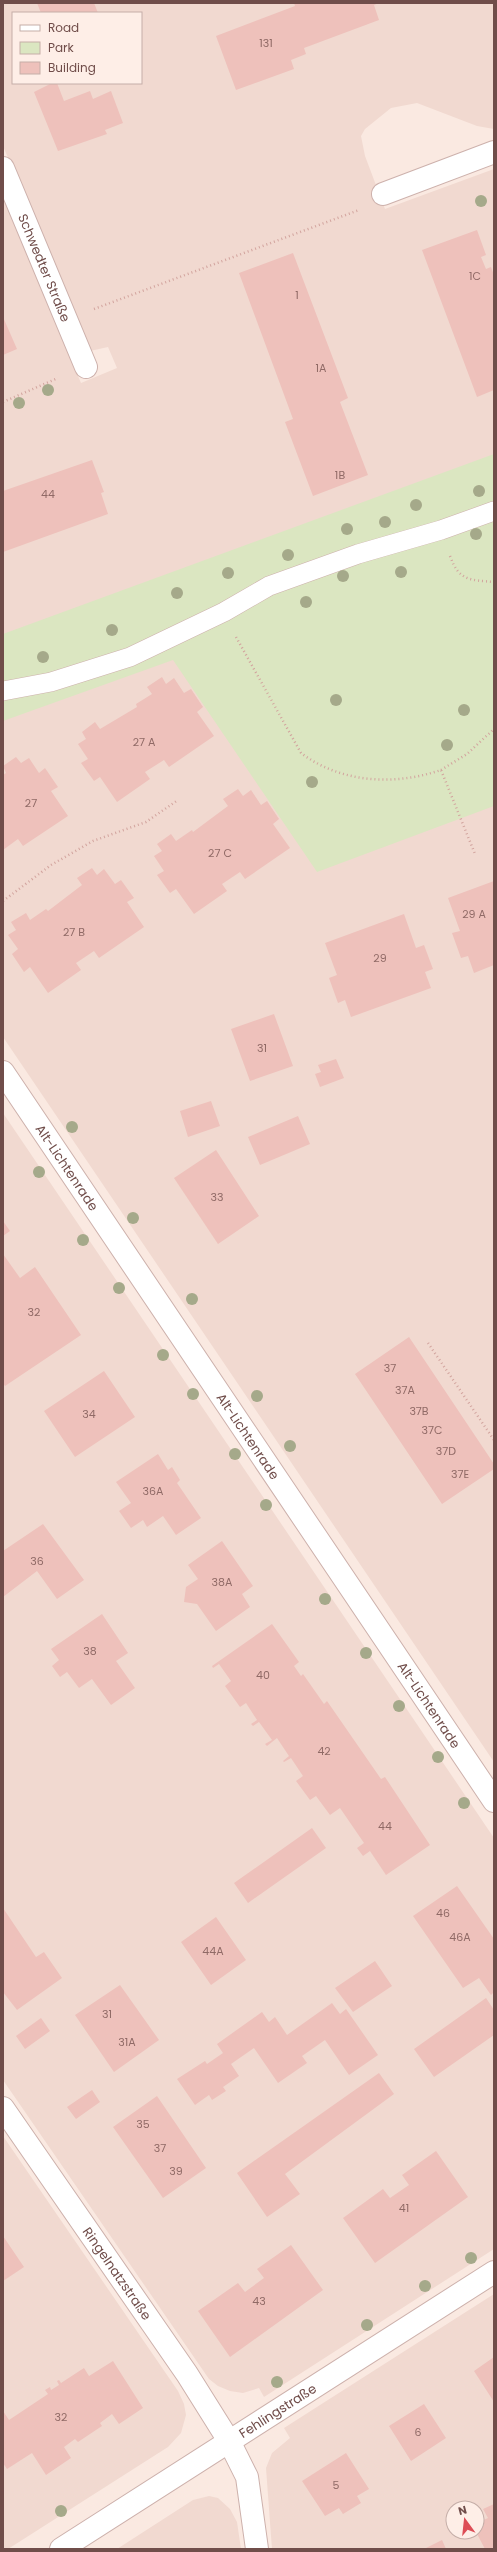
<svg xmlns="http://www.w3.org/2000/svg" width="497" height="2552" font-family="Poppins,sans-serif">
	<style>
		.residential { fill: #f1d9d0; fill-rule: evenodd }
		.green { fill: #dbe6c1 }
		.building { fill: #eec1bb }
		.lines { fill: none; stroke-linecap: round; stroke-linejoin: round }
		.service-casing { stroke: #cdb1ac; stroke-width: 20 }
		.minor-casing { stroke: #cdb1ac; stroke-width: 24 }
		.tertiary-casing { stroke: #cdb1ac; stroke-width: 24 }
		.path { stroke: #d2a49e; stroke-width: 2.5; stroke-dasharray: 1 3; stroke-linecap: butt }
		.service { stroke: #fff; stroke-width: 19 }
		.minor { stroke: #fff; stroke-width: 22 }
		.tertiary { stroke: #fff; stroke-width: 22 }
		.tree { fill: #a5a98a }
		.labels { text-anchor: middle; stroke-width: 4; stroke-linejoin: round; paint-order: stroke }
		.number-label { font-size: 11px; fill: #906a66 }
		.street-label { font-size: 13px; fill: #704d4a; stroke: #feeee7 }
	</style>
	<rect width="100%" height="100%" fill="#fae9e1"/>
	<path class="residential" d="M3,3H494V129L477,126L417,103L391,108L365,129L361,136L365,156L385,209L494,169V1762L3,1037V197L81,383L117,368L108,347L90,351L3,146ZM13,13H141V83H13Z
		M3,1113L494,1838V2249L264,2397L259,2388L243,2393L230,2391L218,2386L209,2379L3,2080Z
		M3,2136L178,2391L184,2404L186,2415L181,2433L168,2447L8,2549H3Z
		M494,2294V2549H272L266,2468L272,2453L290,2438L284,2428ZM453,2508H477V2532H453Z
		M209,2496L218,2498L230,2509L237,2522L241,2549H117L193,2500Z"/>
	<path class="green" d="M494,454V806L317,872L173,660L3,721V634Z"/>
	<path class="building" d="M37,3H94L98,13H41Z
		M294,3H379L374,5L379,20L304,48L306,54L291,60L294,69L236,90L216,36L295,6Z
		M52,83H57L64,101L90,91L93,99L111,91L123,123L105,130L107,134L58,151L34,92Z
		M477,230L486,255L481,257L486,269L491,267L494,275V390L477,397L422,250Z
		M293,253L348,398L340,402L368,475L313,496L285,422L293,419L239,273Z
		M3,317L17,349L3,355Z
		M92,460L104,492L101,493L108,514L3,552V491Z
		M162,677L166,684L174,678L184,693L191,689L203,707L197,712L214,736L169,767L164,760L145,772L150,779L117,802L100,777L94,781L81,763L88,759L78,744L86,739L82,732L95,722L100,729L137,707L136,704L152,694L147,687Z
		M16,757L21,763L29,758L39,773L45,768L58,787L51,791L68,816L23,846L18,839L3,850V775L6,773L3,766Z
		M238,789L243,796L251,790L261,805L267,801L279,819L273,824L290,848L245,879L240,872L222,884L227,891L194,914L176,889L170,893L157,875L164,871L154,856L162,851L157,844L171,834L176,841L192,830L193,832L228,806L223,799Z
		M92,868L97,875L104,869L115,884L121,880L134,898L127,902L144,927L99,958L94,951L76,963L81,970L48,993L30,967L24,972L12,954L18,949L8,935L16,930L11,922L26,913L30,920L46,909L48,911L82,885L77,878Z
		M494,881V965L474,973L468,956L461,958L452,933L460,931L448,898Z
		M404,914L416,948L424,945L433,969L425,972L431,988L351,1017L345,1000L338,1003L329,978L337,975L325,943Z
		M274,1014L293,1066L250,1081L231,1029Z
		M336,1059L344,1078L320,1087L315,1074L321,1072L318,1065Z
		M211,1101L220,1126L188,1137L180,1111Z
		M298,1116L310,1144L260,1165L248,1137Z
		M216,1150L259,1216L218,1244L174,1178Z
		M3,1221L10,1231L3,1236Z
		M3,1254L20,1278L35,1267L81,1335L5,1386L3,1383Z
		M409,1337L494,1464V1469L442,1504L355,1374Z
		M104,1371L135,1417L75,1457L44,1411Z
		M158,1454L168,1470L172,1467L180,1480L177,1483L201,1518L176,1535L163,1516L147,1527L143,1520L131,1528L119,1511L131,1503L116,1482Z
		M43,1524L84,1580L57,1599L37,1571L3,1597V1551Z
		M222,1541L253,1586L242,1594L250,1607L216,1631L197,1604L184,1602L186,1587L198,1579L188,1565Z
		M102,1614L128,1653L116,1661L135,1688L111,1705L92,1679L79,1688L67,1672L60,1677L52,1666L59,1660L51,1649Z
		M272,1624L299,1662L294,1666L301,1676L303,1674L324,1704L327,1701L381,1779L385,1777L430,1845L386,1875L370,1851L363,1856L357,1848L364,1843L340,1808L330,1815L316,1796L310,1800L296,1781L303,1776L291,1758L284,1762L283,1761L289,1756L277,1738L267,1746L265,1744L272,1740L259,1722L253,1726L251,1724L257,1720L246,1703L240,1707L225,1686L231,1681L219,1664L213,1668L212,1666Z
		M312,1828L326,1848L248,1903L234,1883Z
		M457,1886L494,1939V1992L491,1995L479,1978L463,1988L413,1916Z
		M3,1908L36,1957L44,1952L62,1978L17,2010L3,1992Z
		M216,1917L246,1960L211,1985L181,1942Z
		M375,1961L392,1986L353,2012L335,1988Z
		M120,1985L159,2040L114,2072L75,2015Z
		M486,1998L494,2010V2035L434,2077L414,2049Z
		M332,2003L340,2014L346,2009L378,2055L349,2075L325,2040L302,2056L307,2063L278,2083L254,2048L231,2064L239,2076L223,2087L226,2091L212,2100L209,2095L195,2105L177,2079L205,2061L207,2064L223,2053L217,2044L262,2012L269,2022L275,2017L287,2035Z
		M41,2018L50,2031L25,2049L16,2036Z
		M379,2073L394,2094L285,2174L300,2194L267,2217L237,2173Z
		M92,2090L100,2102L76,2119L67,2107Z
		M157,2096L206,2168L163,2198L113,2127Z
		M436,2151L468,2197L375,2263L343,2218L383,2189L390,2198L409,2185L402,2175Z
		M3,2236L24,2267L3,2281Z
		M291,2245L323,2290L230,2357L198,2311L238,2283L245,2292L264,2278L257,2269Z
		M494,2357V2402L474,2371Z
		M113,2361L143,2408L119,2424L112,2414L100,2423L102,2426L78,2442L75,2439L64,2447L71,2458L46,2475L32,2453L7,2469L3,2463V2411L9,2420L48,2394L45,2390L50,2387L51,2390L59,2385L57,2381L59,2380L61,2383L84,2368L89,2376Z
		M424,2404L446,2438L411,2461L389,2426Z
		M346,2453L369,2489L357,2496L361,2503L343,2514L339,2508L325,2516L302,2481Z
		M494,2504V2549H485L476,2532L477,2523L488,2518L483,2509Z
		M442,2540L446,2549H424Z"/>
	<g class="lines">
		<g class="service-casing">
			<path id="service" d="M3,691L51,682L130,657L224,612L269,586L358,554L441,530L494,511"/>
		</g>
		<g class="minor-casing">
			<g id="minor">
				<path id="s1" d="M3,168L86,367"/>
				<path d="M383,194L494,152"/>
				<path id="s2" d="M3,1072L494,1801"/>
				<path id="s3" d="M3,2108L187,2374L229,2441L247,2477L257,2549"/>
			</g>
		</g>
		<g class="tertiary-casing">
			<g id="tertiary">
				<path id="s4" d="M61,2549L494,2272"/>
			</g>
		</g>
		<path class="path" d="M94,309L359,210
			M3,402L58,378
			M450,556C459,581 470,580 494,582
			M236,637L301,753C341,783 394,786 441,770L475,854
			M441,770L467,754L494,729
			M3,901L51,865L93,841L146,822L178,800
			M428,1343L494,1440"/>
		<use href="#service" class="service"/>
		<use href="#minor" class="minor"/>
		<use href="#tertiary" class="tertiary"/>
	</g>
	<g class="tree">
		<circle cx="481" cy="201" r="6"/>
		<circle cx="48" cy="390" r="6"/>
		<circle cx="19" cy="403" r="6"/>
		<circle cx="479" cy="491" r="6"/>
		<circle cx="416" cy="505" r="6"/>
		<circle cx="385" cy="522" r="6"/>
		<circle cx="347" cy="529" r="6"/>
		<circle cx="476" cy="534" r="6"/>
		<circle cx="288" cy="555" r="6"/>
		<circle cx="401" cy="572" r="6"/>
		<circle cx="228" cy="573" r="6"/>
		<circle cx="343" cy="576" r="6"/>
		<circle cx="177" cy="593" r="6"/>
		<circle cx="306" cy="602" r="6"/>
		<circle cx="112" cy="630" r="6"/>
		<circle cx="43" cy="657" r="6"/>
		<circle cx="336" cy="700" r="6"/>
		<circle cx="464" cy="710" r="6"/>
		<circle cx="447" cy="745" r="6"/>
		<circle cx="312" cy="782" r="6"/>
		<circle cx="72" cy="1127" r="6"/>
		<circle cx="39" cy="1172" r="6"/>
		<circle cx="133" cy="1218" r="6"/>
		<circle cx="83" cy="1240" r="6"/>
		<circle cx="119" cy="1288" r="6"/>
		<circle cx="192" cy="1299" r="6"/>
		<circle cx="163" cy="1355" r="6"/>
		<circle cx="193" cy="1394" r="6"/>
		<circle cx="257" cy="1396" r="6"/>
		<circle cx="290" cy="1446" r="6"/>
		<circle cx="235" cy="1454" r="6"/>
		<circle cx="266" cy="1505" r="6"/>
		<circle cx="325" cy="1599" r="6"/>
		<circle cx="366" cy="1653" r="6"/>
		<circle cx="399" cy="1706" r="6"/>
		<circle cx="438" cy="1757" r="6"/>
		<circle cx="464" cy="1803" r="6"/>
		<circle cx="471" cy="2258" r="6"/>
		<circle cx="425" cy="2286" r="6"/>
		<circle cx="367" cy="2325" r="6"/>
		<circle cx="277" cy="2382" r="6"/>
		<circle cx="61" cy="2511" r="6"/>
	</g>
	<g class="labels">
		<g class="number-label">
			<text x="266" y="47">131</text>
			<text x="475" y="280">1C</text>
			<text x="297" y="299">1</text>
			<text x="321" y="372">1A</text>
			<text x="340" y="479">1B</text>
			<text x="48" y="498">44</text>
			<text x="144" y="746">27 A</text>
			<text x="31" y="807">27</text>
			<text x="220" y="857">27 C</text>
			<text x="474" y="918">29 A</text>
			<text x="74" y="936">27 B</text>
			<text x="380" y="962">29</text>
			<text x="262" y="1052">31</text>
			<text x="217" y="1201">33</text>
			<text x="34" y="1316">32</text>
			<text x="390" y="1372">37</text>
			<text x="405" y="1394">37A</text>
			<text x="419" y="1415">37B</text>
			<text x="89" y="1418">34</text>
			<text x="432" y="1434">37C</text>
			<text x="446" y="1455">37D</text>
			<text x="460" y="1478">37E</text>
			<text x="153" y="1495">36A</text>
			<text x="37" y="1565">36</text>
			<text x="222" y="1586">38A</text>
			<text x="90" y="1655">38</text>
			<text x="263" y="1679">40</text>
			<text x="324" y="1755">42</text>
			<text x="385" y="1830">44</text>
			<text x="443" y="1917">46</text>
			<text x="460" y="1941">46A</text>
			<text x="213" y="1955">44A</text>
			<text x="107" y="2018">31</text>
			<text x="127" y="2046">31A</text>
			<text x="143" y="2128">35</text>
			<text x="160" y="2152">37</text>
			<text x="176" y="2175">39</text>
			<text x="404" y="2212">41</text>
			<text x="259" y="2305">43</text>
			<text x="61" y="2421">32</text>
			<text x="418" y="2436">6</text>
			<text x="336" y="2489">5</text>
		</g>
		<g class="street-label">
			<text dy="5" stroke="none"><textPath href="#s1" startOffset="108">Schwedter Straße</textPath></text>
			<text dy="5" stroke="none"><textPath href="#s2" startOffset="115">Alt-Lichtenrade</textPath></text>
			<text dy="5" stroke="none"><textPath href="#s2" startOffset="439">Alt-Lichtenrade</textPath></text>
			<text dy="5" stroke="none"><textPath href="#s2" startOffset="763">Alt-Lichtenrade</textPath></text>
			<text dy="5" stroke="none"><textPath href="#s3" startOffset="201">Ringelnatzstraße</textPath></text>
			<text dy="5" stroke="none"><textPath href="#s4" startOffset="257">Fehlingstraße</textPath></text>
		</g>
	</g>
	<rect width="497" height="2552" fill="none" stroke="#704d4a" stroke-width="8"/>
	<rect x="12" y="12" width="130" height="72" fill="#feeee7" stroke="#c5aea8"/>
	<rect x="20" y="25" width="20" height="6" fill="#ffffff" stroke="#c5aea8"/>
	<text x="48" y="32" font-size="12" fill="#704d4a">Road</text>
	<rect x="20" y="42" width="20" height="12" fill="#dbe6c1" stroke="#c5aea8"/>
	<text x="48" y="52" font-size="12" fill="#704d4a">Park</text>
	<rect x="20" y="62" width="20" height="12" fill="#eec1bb" stroke="#c5aea8"/>
	<text x="48" y="72" font-size="12" fill="#704d4a">Building</text>
	<g transform="translate(465 2520) rotate(345)"><circle r="19" fill="#feeee7" stroke="#c5aea8"/>
	<path d="M0-3L7 15L0 10L-7 15Z" fill="#dd4d56"/>
	<text y="-6" font-size="11" font-weight="bold" text-anchor="middle" fill="#704d4a">N</text>
	</g>
</svg>
